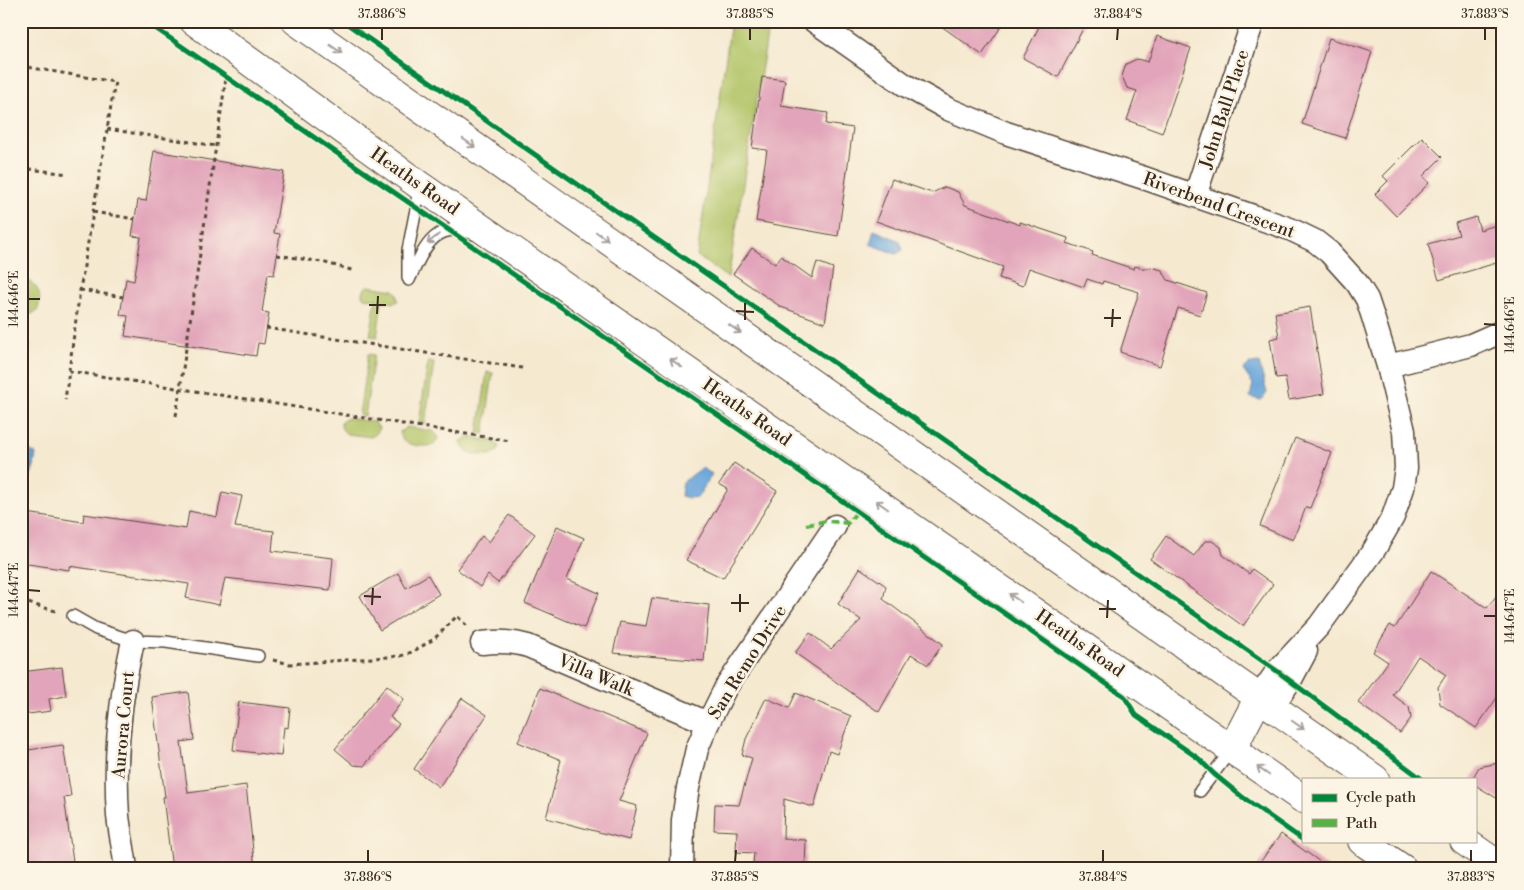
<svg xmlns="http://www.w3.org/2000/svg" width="1524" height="890" font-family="'Libre Bodoni',serif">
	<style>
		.green { fill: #b2c569; stroke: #767844 }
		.water { fill: #6ba6dc; stroke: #53687d }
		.building { fill: #e2a4ba }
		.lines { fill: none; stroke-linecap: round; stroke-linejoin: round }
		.lane-casing { stroke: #574739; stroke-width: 14 }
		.street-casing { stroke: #574739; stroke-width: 25 }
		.primary-casing { stroke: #574739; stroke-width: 30 }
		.path { stroke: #574739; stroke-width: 3; stroke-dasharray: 4 4; stroke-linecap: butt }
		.lane { stroke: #fff; stroke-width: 11 }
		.street { stroke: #fff; stroke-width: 22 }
		.primary { stroke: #fff; stroke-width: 28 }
		.quiet { stroke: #57b245; stroke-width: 4; stroke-dasharray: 8 4; stroke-linecap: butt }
		.cycleway-casing { stroke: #fcf5e5; stroke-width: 8 }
		.cycleway { stroke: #00873e; stroke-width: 5 }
		.oneway { stroke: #a79f9a }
		.ticks { fill: none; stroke: #3b2a1e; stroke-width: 2 }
		.labels { text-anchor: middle; stroke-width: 5; stroke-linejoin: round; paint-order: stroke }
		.street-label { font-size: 18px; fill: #3b2a1e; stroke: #fcf5e5 }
		.neatline { fill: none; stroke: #3b2a1e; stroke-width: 2 }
		.ticks-label { font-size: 12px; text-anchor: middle; fill: #3b2a1e }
	</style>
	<rect width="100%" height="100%" fill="#fcf5e5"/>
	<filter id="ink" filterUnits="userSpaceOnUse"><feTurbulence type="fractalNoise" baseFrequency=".02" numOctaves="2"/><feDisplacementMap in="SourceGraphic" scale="10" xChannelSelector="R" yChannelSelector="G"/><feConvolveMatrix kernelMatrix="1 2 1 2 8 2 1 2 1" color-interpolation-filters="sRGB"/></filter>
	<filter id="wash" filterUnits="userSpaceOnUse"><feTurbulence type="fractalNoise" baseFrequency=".0096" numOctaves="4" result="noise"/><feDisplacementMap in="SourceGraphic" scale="20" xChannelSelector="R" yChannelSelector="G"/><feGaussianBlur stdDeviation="1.12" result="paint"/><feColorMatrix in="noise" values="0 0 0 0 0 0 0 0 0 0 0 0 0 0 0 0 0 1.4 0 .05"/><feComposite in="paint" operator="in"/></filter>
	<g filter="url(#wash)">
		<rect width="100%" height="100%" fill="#f5e9d0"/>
		<path class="green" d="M731,21H756L768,29L728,278L697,256Z
			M24,280C39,283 43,298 37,311L27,316L21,317V292Z
			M368,286L394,290L397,294L398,301L394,303L382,301L377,337L370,336L376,299L364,298L362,295L365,288Z
			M23,341H27L30,344L24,375L21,379V347Z
			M368,354L374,355L365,416L359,415Z
			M428,362L434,363L425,424L419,423Z
			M487,372L493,373L484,434L478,433Z
			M348,418L374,422L379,428L376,434L371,437L347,434C343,431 340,427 341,422Z
			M407,427L433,431L439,437L435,443L430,446C418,446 401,446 400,432Z
			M468,437L493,441L499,446L498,451L490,455C479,455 462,455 461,441Z"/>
		<path class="water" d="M874,230L900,241L903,250L896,254L870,244Z
			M1259,363L1267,393L1261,400L1250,397L1253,384L1243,370L1249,364Z
			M29,450L36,454L34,466L29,480L21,479V459Z
			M702,468L712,474L698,497L689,498L681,496L683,482Z"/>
		<g id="blocks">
			<path class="building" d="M934,21H1005L982,55Z
				M1042,21H1087L1058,77L1023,58Z
				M1157,36L1191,48L1162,133L1127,120L1137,91L1127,88L1122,76L1126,64L1137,59L1148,62Z
				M1329,38L1372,52L1345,138L1302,124Z
				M762,77L785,80L781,106L828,113L826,124L853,128L838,236L756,221L767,150L752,148Z
				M1422,137L1442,157L1423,176L1429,183L1396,216L1375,194L1388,181L1383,176Z
				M154,151L284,172L274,233L280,234L274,275L268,274L262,312L269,313L264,344L258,343L256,356L125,336L128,316L120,315L126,279L134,281L141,237L132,236L138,200L146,201Z
				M892,179L932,193L945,187L958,192L965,205L1020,225V222L1068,238L1067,243L1093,252L1092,255L1134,269L1135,266L1146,269L1151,267L1162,270L1168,280L1207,293L1200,315L1178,308L1160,366L1120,352L1139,292L1103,281L1102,284L1087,279L1084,287L1029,268L1023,286L999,278L1003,267L876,221Z
				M1476,217L1480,230L1503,223V261L1439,280L1428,244L1459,235L1455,223Z
				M752,248L775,264L781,256L812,278L817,262L833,268L825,323L781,307L733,274Z
				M1310,307L1324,394L1289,400L1285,377L1276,378L1270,339L1279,337L1275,313Z
				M1295,438L1332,453L1310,508L1306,507L1293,540L1260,526Z
				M734,463L777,491L723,578L686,560L728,489L719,484Z
				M222,492L242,496L235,527L274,531L272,551L333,558L330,590L225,578L219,605L186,598L189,584L69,566V570L21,563V512L83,522L84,514L186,529L189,511L217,517Z
				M509,515L535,534L498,583L488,575L480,587L457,569L482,536L489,542Z
				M557,526L584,538L567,579L599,593L584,628L525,603Z
				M1166,536L1194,556L1205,541H1212L1221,547L1223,555L1249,574L1252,569L1273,584L1243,626L1150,559Z
				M860,568L886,586L883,599L943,644L928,665L911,654L879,712L795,653L810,633L831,649L861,620L838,604Z
				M1431,571L1487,608L1503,587V689L1476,728L1440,704L1438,687L1446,675L1418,656L1393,695L1409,707L1411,718L1400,733L1358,703L1388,662L1373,652L1390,625L1395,628Z
				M398,573L406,588L428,575L439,594L380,630L360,596Z
				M652,598L709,605L704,661L613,653L620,622L646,626Z
				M62,667L66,696L49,699L51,711L21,715V672Z
				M387,685L404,699L390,717L399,724L364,766L354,765L335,749Z
				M540,688L647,733L619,801L637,806L629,840L546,818L561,760L518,742Z
				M188,692L194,740L181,742L188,793L246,785L255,869H172L163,797H165L152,697Z
				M796,693L851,716L837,754L829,751L814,807L784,799L783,839L806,840L805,867L753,864L754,853L736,852L737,831L714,830L715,804L739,805L752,758L742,755L746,739L766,698L789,708Z
				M462,698L487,715L439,787L414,769Z
				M239,702L290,708L288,728L284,727L281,756L233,750Z
				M63,745L71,796L64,797L74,869H21V751Z
				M1503,762V802L1475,785V779H1472L1479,767Z
				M1281,834L1330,869H1255Z"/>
		</g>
	</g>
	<g filter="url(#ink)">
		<use href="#blocks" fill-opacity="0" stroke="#574739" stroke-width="1"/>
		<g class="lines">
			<g class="lane-casing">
				<path id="lane" d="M408,278V250L416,209L419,185
					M409,280C423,251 434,218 474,234
					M73,616L96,629L133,641L166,642L258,656
					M1200,791L1232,749"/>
			</g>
			<g class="street-casing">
				<path id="street" d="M814,21L905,85L948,109L1006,133L1144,178L1290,229L1315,241L1329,252L1357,283L1367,299L1372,314L1388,366L1404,431L1406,468L1403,488L1393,517L1374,550L1319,626L1277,671L1259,697
					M1195,196L1253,21
					M1388,366L1471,345L1503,331
					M482,643C499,641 512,641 528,646L708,723
					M1272,707L1290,681L1306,651
					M126,869C124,851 120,833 118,816C114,758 120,698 133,641
					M682,869L683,820L688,788L697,749L708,723L726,687L835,526"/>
			</g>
			<g class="primary-casing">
				<path id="primary" d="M194,21L419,185L1303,799
					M296,21L1375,779
					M1232,749L1259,697
					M1362,841L1403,869
					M1464,841L1503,868"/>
			</g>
			<path class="path" d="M21,66L115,82L80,290L65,400
				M107,129L216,146
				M21,168L68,174
				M93,212L135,219
				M277,255L322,262L355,271
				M80,290L123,297
				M266,328L522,368
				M69,371L510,441
				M176,416L226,78
				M21,601L59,612
				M273,660L290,664L401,656L412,652L434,639L457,616L469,628"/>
			<use href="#lane" class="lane"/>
			<use href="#street" class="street"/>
			<use href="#primary" class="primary"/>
			<path class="quiet" d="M806,525L826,521L848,523L858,510"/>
			<g class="cycleway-casing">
				<path id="cycleway" d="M145,21C471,247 799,469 1124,696L1136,715L1198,758L1214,774L1241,796L1303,840
					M343,21L1277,671L1422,779"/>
			</g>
			<use href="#cycleway" class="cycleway"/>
		</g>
		<defs><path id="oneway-shaft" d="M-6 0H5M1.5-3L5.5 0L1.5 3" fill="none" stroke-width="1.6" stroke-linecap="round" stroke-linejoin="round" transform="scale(1.25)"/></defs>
		<g class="oneway">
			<use href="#oneway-shaft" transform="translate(336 49) rotate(35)"/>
			<use href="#oneway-shaft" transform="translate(469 143) rotate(35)"/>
			<use href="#oneway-shaft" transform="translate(602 236) rotate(35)"/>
			<use href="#oneway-shaft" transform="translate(433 239) rotate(141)"/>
			<use href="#oneway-shaft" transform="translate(735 329) rotate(35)"/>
			<use href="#oneway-shaft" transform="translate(676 363) rotate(-145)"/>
			<use href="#oneway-shaft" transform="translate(882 505) rotate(-145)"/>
			<use href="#oneway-shaft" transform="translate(1015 598) rotate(-145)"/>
			<use href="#oneway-shaft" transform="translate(1298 725) rotate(35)"/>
			<use href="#oneway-shaft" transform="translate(1263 771) rotate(-145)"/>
		</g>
	</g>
	<path class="ticks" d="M382,40V28M750,40V28M1117,40L1118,28M1485,40V28M28,299H40M369,305H386M736,311L754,312M377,314L378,296M1104,318H1121M745,320V303M1484,324L1496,325M1112,327L1113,309M28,590L40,591M364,596L381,597M731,603H749M372,605L373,588M1099,609H1116M740,612V594M1484,616H1496M1107,618L1108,600M368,862V850M735,862L736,850M1103,862V850M1471,862V850"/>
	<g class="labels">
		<g class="street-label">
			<text transform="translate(1224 109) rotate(-72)" y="6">John Ball Place</text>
			<text transform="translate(415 181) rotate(35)" y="6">Heaths Road</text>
			<text transform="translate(1219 205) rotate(20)" y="6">Riverbend Crescent</text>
			<text transform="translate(747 412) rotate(35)" y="6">Heaths Road</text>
			<text transform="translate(1080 643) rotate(35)" y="6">Heaths Road</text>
			<text transform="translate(747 662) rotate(-58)" y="6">San Remo Drive</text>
			<text transform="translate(596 675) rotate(23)" y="6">Villa Walk</text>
			<text transform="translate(123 725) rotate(-85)" y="6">Aurora Court</text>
		</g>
	</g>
	<rect width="1524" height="890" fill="none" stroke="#fcf5e5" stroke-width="55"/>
	<rect x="1302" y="778" width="175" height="65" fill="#fcf5e5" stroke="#afa495"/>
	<rect x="1312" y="794" width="25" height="8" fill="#00873e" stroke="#afa495"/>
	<text x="1346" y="802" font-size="15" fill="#3b2a1e">Cycle path</text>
	<rect x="1312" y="819" width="25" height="8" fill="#57b245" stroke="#afa495"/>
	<text x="1346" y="828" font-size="15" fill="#3b2a1e">Path</text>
	<rect x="28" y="28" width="1468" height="834" class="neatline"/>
	<g class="ticks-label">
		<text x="382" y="18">37.886°S</text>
		<text x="750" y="18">37.885°S</text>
		<text x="1118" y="18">37.884°S</text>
		<text x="1485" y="18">37.883°S</text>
		<text transform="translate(14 299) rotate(-90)" y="4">144.646°E</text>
		<text transform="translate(1510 325) rotate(-90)" y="4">144.646°E</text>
		<text transform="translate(14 590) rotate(-90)" y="4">144.647°E</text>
		<text transform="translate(1510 616) rotate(-90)" y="4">144.647°E</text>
		<text x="368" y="881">37.886°S</text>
		<text x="735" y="881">37.885°S</text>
		<text x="1103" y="881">37.884°S</text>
		<text x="1471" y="881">37.883°S</text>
	</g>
</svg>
